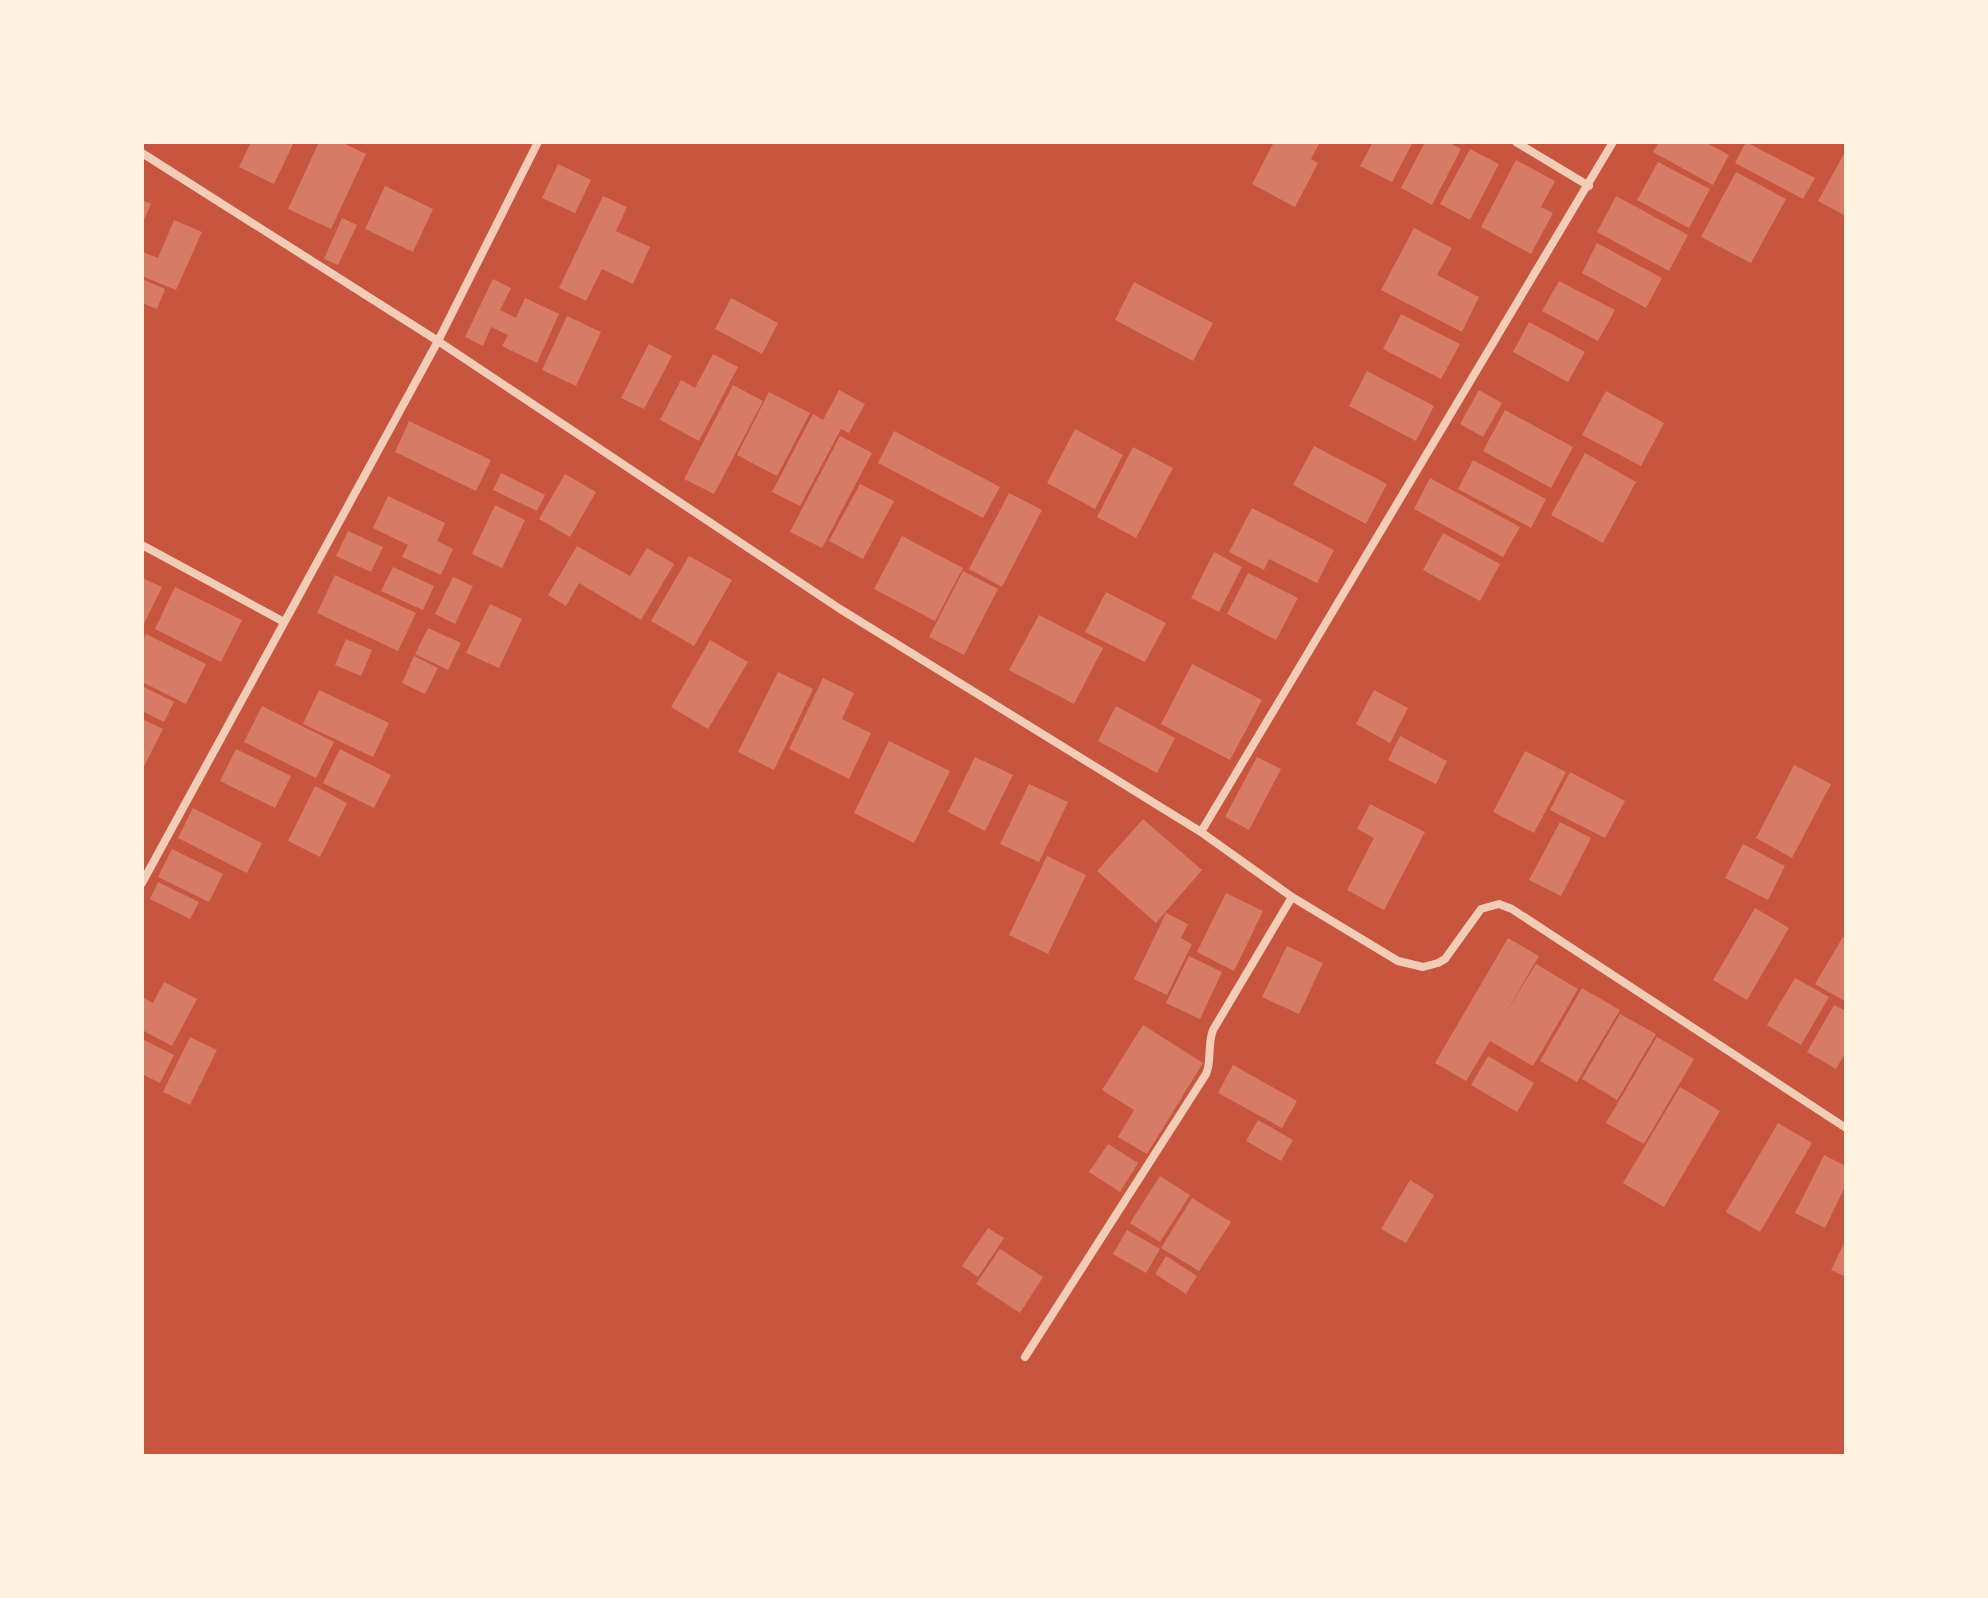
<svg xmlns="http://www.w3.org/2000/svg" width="1988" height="1598" font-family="'Noto Sans',sans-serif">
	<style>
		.building { fill: #d67c66 }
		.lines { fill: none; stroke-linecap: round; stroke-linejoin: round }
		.minor { stroke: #f1ccb7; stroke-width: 8 }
	</style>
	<rect width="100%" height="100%" fill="#c8553d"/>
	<path class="building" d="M251,142H294L274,184L239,167Z
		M319,142H341L366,154L331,229L288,209Z
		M1274,142H1320L1311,159L1318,163L1295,207L1252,184Z
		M1373,142H1413L1392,182L1360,166Z
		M1425,142H1448L1461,149L1432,205L1401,188Z
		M1659,142H1705L1729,155L1713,185L1653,152Z
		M1746,142L1815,178L1803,199L1735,163Z
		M1470,149L1499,164L1470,220L1440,204Z
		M1846,150V216L1818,201Z
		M1516,160L1555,181L1541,207L1553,213L1531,254L1481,227Z
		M1658,162L1710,189L1689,228L1637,200Z
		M558,164L591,180L575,213L542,198Z
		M1736,172L1786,199L1751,263L1701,237Z
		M385,186L433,209L413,252L365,229Z
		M603,196L627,207L616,231L650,247L633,284L602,269L586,301L559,288Z
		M1616,196L1688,235L1669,271L1597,232Z
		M142,200L151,204L142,224Z
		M342,218L357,225L338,265L324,259Z
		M174,220L202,232L176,290L142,276L143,252L158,258Z
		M1414,228L1452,248L1437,275L1479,297L1462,332L1381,290Z
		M1597,243L1662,278L1646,308L1582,273Z
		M142,279L165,289L157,309L142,303Z
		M493,279L511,288L500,310L516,318L525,298L559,314L537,363L502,346L508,335L491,327L483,346L465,337Z
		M1559,281L1615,310L1598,341L1542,311Z
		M1134,282L1213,323L1193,361L1115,320Z
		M731,298L778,323L762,354L715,329Z
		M1401,314L1460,344L1441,379L1383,349Z
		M567,316L601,332L576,386L542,370Z
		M1529,322L1585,352L1568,382L1513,352Z
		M649,344L672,356L644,409L621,398Z
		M713,354L738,367L699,441L660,420L681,380L695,388Z
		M1367,371L1434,406L1416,441L1349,406Z
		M733,385L763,401L714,494L684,479Z
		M839,390L865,404L849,433L841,429L800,506L772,492L813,414L823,420Z
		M1479,390L1502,403L1483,437L1460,424Z
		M1606,391L1664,423L1641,466L1582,435Z
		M769,392L810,413L777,476L737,455Z
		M1505,410L1573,447L1551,488L1483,451Z
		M409,421L491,460L476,491L395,452Z
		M1075,429L1123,455L1095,509L1047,483Z
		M894,431L1000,487L983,518L878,463Z
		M840,436L872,453L822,548L790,532Z
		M1314,446L1387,484L1366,524L1293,485Z
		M1133,447L1173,468L1136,538L1097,517Z
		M1585,453L1636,482L1603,543L1551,515Z
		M1473,460L1546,499L1531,528L1458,489Z
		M501,473L545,495L537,511L493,490Z
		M565,474L596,492L570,537L539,519Z
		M1430,478L1520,527L1503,557L1414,509Z
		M860,484L894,501L863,559L829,541Z
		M1009,493L1042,510L1002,587L969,569Z
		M388,496L445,523L437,541L453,549L441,575L402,557L408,545L373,528Z
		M495,505L525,520L502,568L472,554Z
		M1252,508L1334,550L1317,583L1269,559L1264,570L1229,552Z
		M348,531L383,547L371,572L336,556Z
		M1443,533L1500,564L1480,601L1423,570Z
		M902,536L963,568L935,621L874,589Z
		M577,546L630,576L647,548L674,564L641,620L579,583L566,606L548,595Z
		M1214,552L1242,567L1219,612L1191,598Z
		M689,556L732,580L694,646L651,621Z
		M393,567L434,586L423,610L381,591Z
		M963,571L998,589L964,655L929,637Z
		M1248,573L1298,598L1276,640L1227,614Z
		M335,575L416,613L398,651L317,613Z
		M453,577L473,586L455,624L435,614Z
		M142,578L162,587L142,628Z
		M175,587L242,620L221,662L155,629Z
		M1106,592L1166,623L1145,662L1085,632Z
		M490,604L522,619L499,668L466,653Z
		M1039,615L1103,648L1074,704L1009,670Z
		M428,628L461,643L448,670L415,654Z
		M146,634L206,664L186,704L142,682V641Z
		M346,639L372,650L361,676L335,665Z
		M710,640L748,662L708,729L671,707Z
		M414,656L438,668L425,694L402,683Z
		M1192,664L1262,700L1230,760L1161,724Z
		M778,672L813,689L774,770L738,752Z
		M823,678L854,693L842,719L871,733L849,779L789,749Z
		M142,686L174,702L164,722L142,711Z
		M319,690L389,723L373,757L303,724Z
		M1374,690L1408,708L1390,743L1356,724Z
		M262,706L334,742L316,778L244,742Z
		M1116,706L1175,738L1157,773L1098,741Z
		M142,719L163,729L142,770Z
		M1400,736L1447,761L1436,784L1388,760Z
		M889,741L950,771L914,843L854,813Z
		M236,749L291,776L275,808L220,781Z
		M340,749L391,775L374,808L323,783Z
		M1525,751L1566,772L1534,833L1493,812Z
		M975,757L1013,775L985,831L948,812Z
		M1257,757L1281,769L1249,830L1225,817Z
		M1794,765L1831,784L1792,858L1756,838Z
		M1570,772L1625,801L1605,838L1550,810Z
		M1029,784L1068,802L1039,862L1000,844Z
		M315,786L347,803L320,857L288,841Z
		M1370,804L1425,832L1384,910L1347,890L1374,838L1357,829Z
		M193,808L262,843L247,873L178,838Z
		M1143,819L1202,870L1156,923L1097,871Z
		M1560,822L1591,838L1561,896L1529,880Z
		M1743,844L1785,866L1768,900L1725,878Z
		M172,849L223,874L209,902L158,877Z
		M1047,856L1086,875L1048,954L1009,935Z
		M158,882L199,902L190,919L150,899Z
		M1226,893L1263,911L1234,971L1197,952Z
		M1755,908L1789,928L1747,1000L1713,980Z
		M1166,913L1188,924L1181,938L1192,944L1167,995L1134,979Z
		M1843,937L1846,938V1002L1815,984Z
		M1508,938L1539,956L1505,1014L1536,964L1578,989L1533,1066L1490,1041L1466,1081L1435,1063Z
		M1287,946L1323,963L1299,1014L1262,997Z
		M1189,956L1222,972L1200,1019L1166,1003Z
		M1795,978L1829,997L1801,1045L1767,1025Z
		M164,982L197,999L172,1046L142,1030V997L153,1003Z
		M1582,988L1620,1010L1577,1082L1540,1061Z
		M1834,1005L1846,1011V1052L1836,1069L1807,1052Z
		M1620,1014L1656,1034L1617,1100L1582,1079Z
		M1143,1025L1203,1063L1147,1154L1118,1137L1134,1110L1102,1090Z
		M190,1037L217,1050L190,1105L163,1092Z
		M1657,1037L1694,1059L1644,1144L1606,1123Z
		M142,1039L174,1055L160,1083L142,1074Z
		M1488,1056L1534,1083L1517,1112L1471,1085Z
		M1233,1065L1297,1101L1282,1128L1218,1093Z
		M1680,1087L1720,1111L1664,1207L1623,1183Z
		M1258,1120L1293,1140L1281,1161L1246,1141Z
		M1778,1123L1812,1143L1760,1232L1726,1212Z
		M1108,1144L1138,1163L1120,1192L1089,1172Z
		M1824,1155L1846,1166V1185L1825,1228L1795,1213Z
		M1160,1176L1190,1195L1160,1242L1130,1223Z
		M1410,1180L1434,1195L1406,1243L1381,1229Z
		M1192,1198L1231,1222L1199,1271L1161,1248Z
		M988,1228L1004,1238L978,1277L962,1266Z
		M1127,1230L1160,1249L1146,1273L1113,1254Z
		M1846,1239V1277L1831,1270Z
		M1000,1249L1043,1277L1020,1313L976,1284Z
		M1166,1256L1197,1276L1186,1294L1155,1274Z"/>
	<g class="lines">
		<path class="minor" d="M1516,142L1589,186
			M142,153L438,341L840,609L1201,832L1292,897L1398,961L1423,967L1438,963L1445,959L1481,909L1499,904L1512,909L1846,1128
			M142,545L284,622
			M1201,832L1613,142
			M142,883L438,341L538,142
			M1025,1357L1206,1074C1212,1061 1207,1046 1213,1030L1292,897"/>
	</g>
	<rect width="1988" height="1598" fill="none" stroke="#fff3e0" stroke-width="288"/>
</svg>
